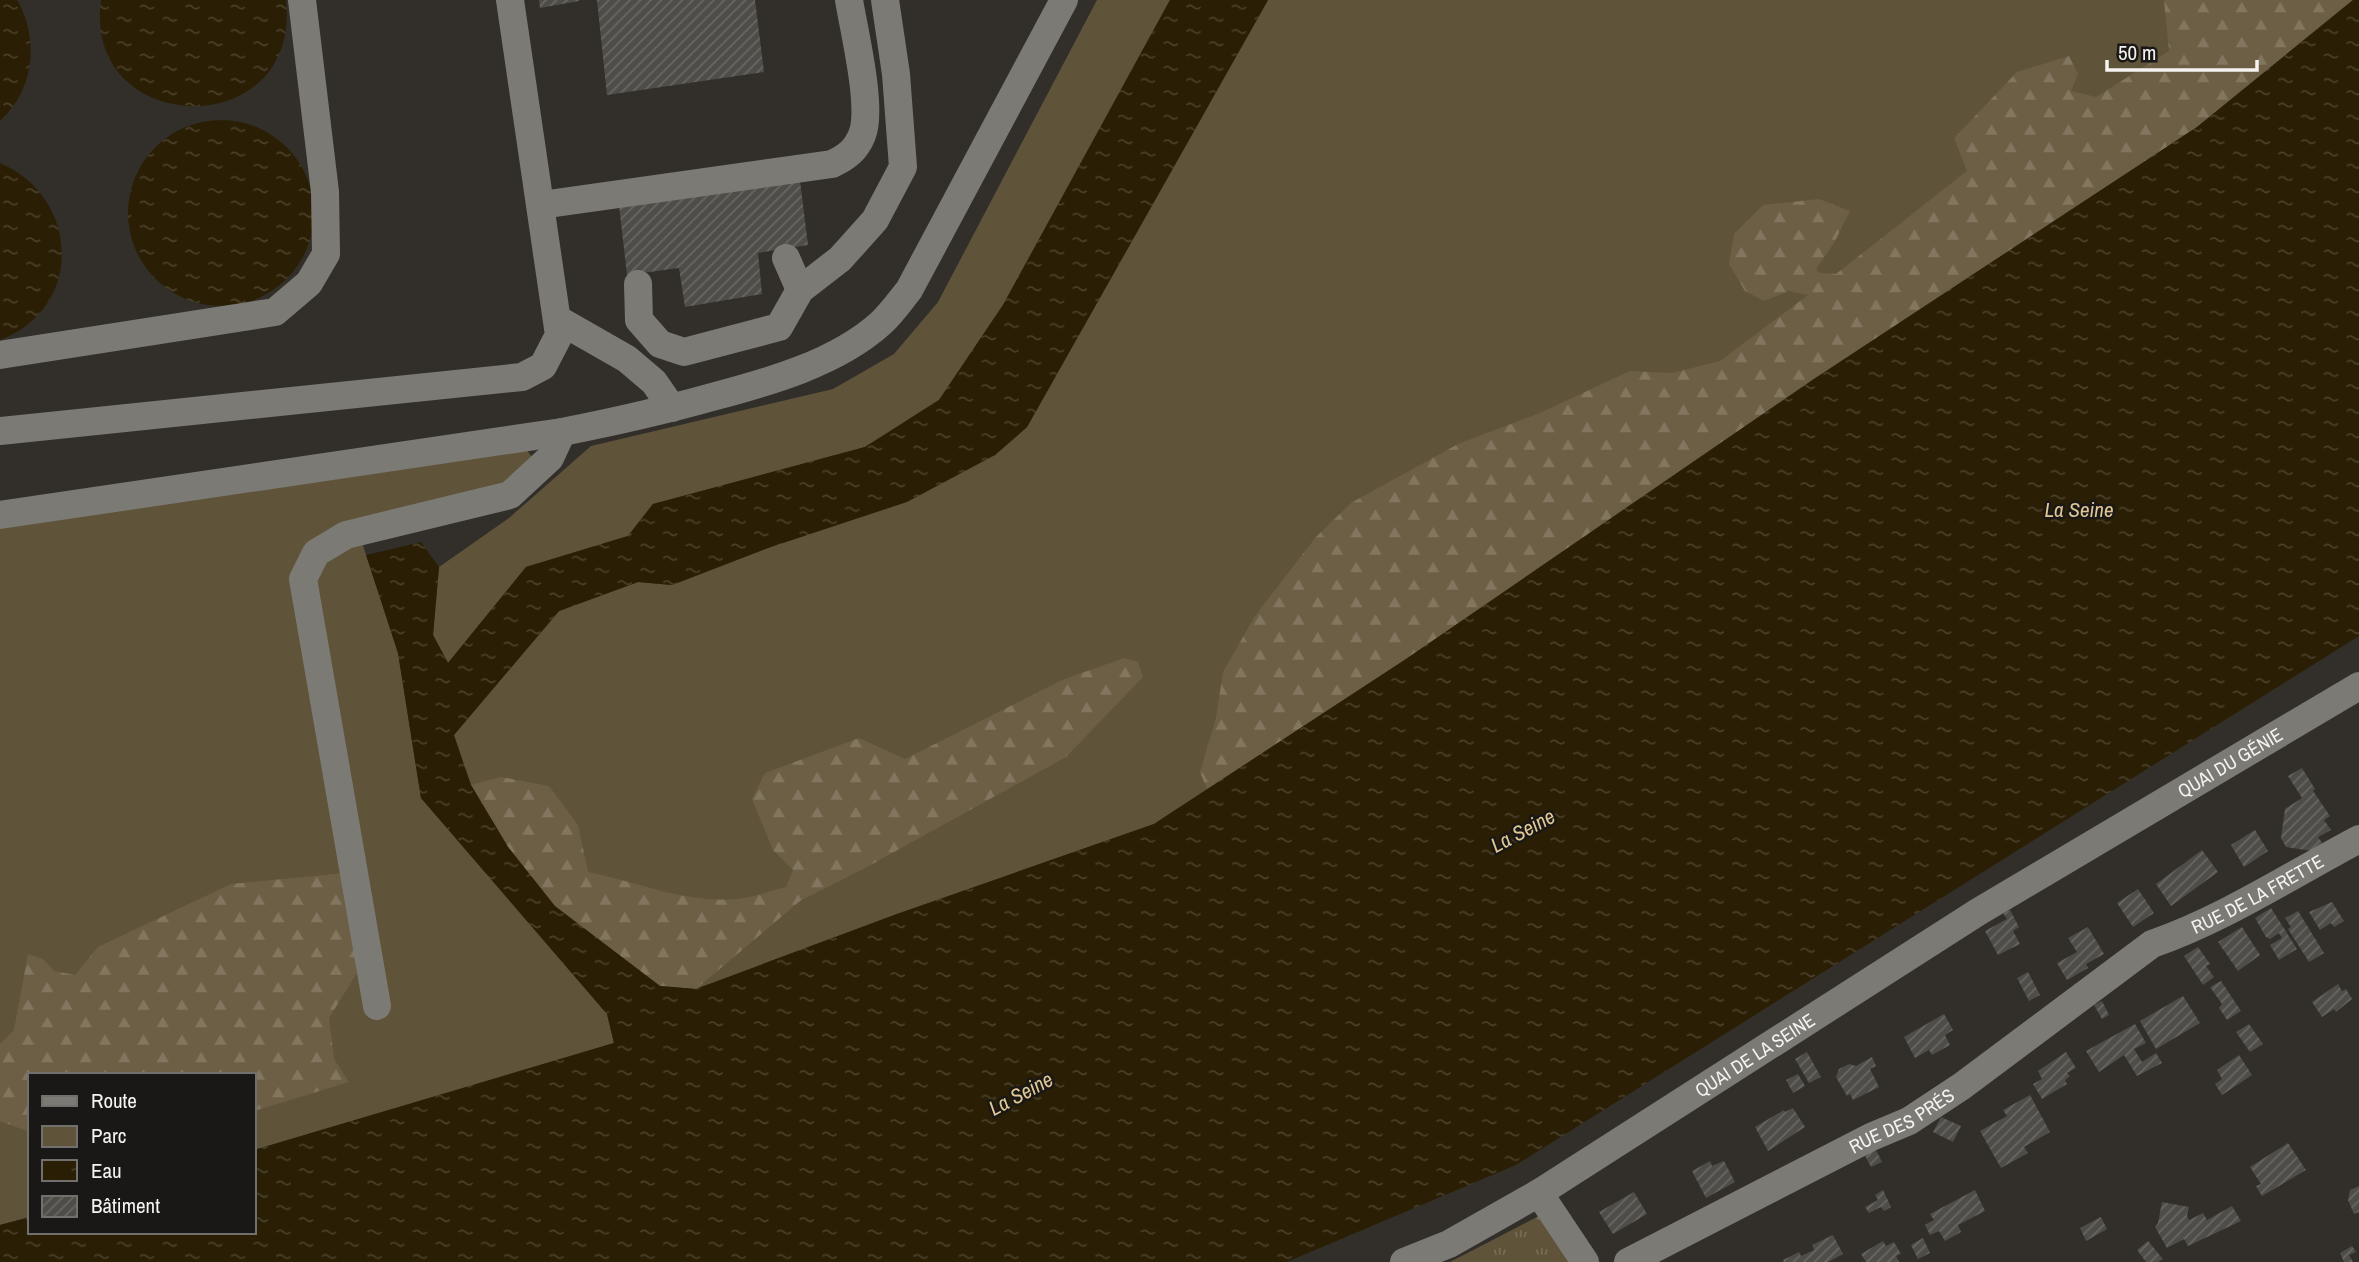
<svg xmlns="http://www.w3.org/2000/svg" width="2359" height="1262" font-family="'Archivo Narrow',sans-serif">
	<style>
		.green { fill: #5f533a }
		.forest { fill: url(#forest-firs) }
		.park { fill: url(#park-tufts) }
		.water { fill: url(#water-ripples) }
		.building { fill: url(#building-hatch) }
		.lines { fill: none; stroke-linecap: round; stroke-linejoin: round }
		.minor { stroke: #7c7a74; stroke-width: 28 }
		.labels { text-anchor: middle; stroke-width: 5; stroke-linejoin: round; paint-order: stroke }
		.street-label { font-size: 19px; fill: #f5f3f0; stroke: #191816 }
		.water-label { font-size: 21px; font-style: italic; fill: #e2c895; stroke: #191816 }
	</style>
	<defs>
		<pattern id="forest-firs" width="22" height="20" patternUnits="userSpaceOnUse" patternTransform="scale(1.75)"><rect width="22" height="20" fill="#6d5f45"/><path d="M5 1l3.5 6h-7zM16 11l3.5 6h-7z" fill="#827660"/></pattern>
		<pattern id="park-tufts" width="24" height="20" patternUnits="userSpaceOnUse" patternTransform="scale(1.75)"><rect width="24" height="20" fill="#5f533a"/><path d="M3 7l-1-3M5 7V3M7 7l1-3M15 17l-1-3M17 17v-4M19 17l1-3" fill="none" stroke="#776c57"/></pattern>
		<pattern id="water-ripples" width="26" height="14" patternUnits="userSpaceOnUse" patternTransform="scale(1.75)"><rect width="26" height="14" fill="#2a1f05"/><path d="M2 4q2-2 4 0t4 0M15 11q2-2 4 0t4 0" fill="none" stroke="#4a402a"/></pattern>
		<pattern id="building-hatch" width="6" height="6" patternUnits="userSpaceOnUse" patternTransform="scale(1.75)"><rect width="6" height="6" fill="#4f4d48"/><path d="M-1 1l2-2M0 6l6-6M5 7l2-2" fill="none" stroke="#696763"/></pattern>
	</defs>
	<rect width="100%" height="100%" fill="#322f2b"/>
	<path class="green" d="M1097,0H1170L1003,305L939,400L865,447L653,504L628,536L526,567L448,663L433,635L439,567L509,518L591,446L833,389L894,354L938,302Z
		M1268,0H2353L1406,659L1154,824L897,914L696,989L471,785L453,736L559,611L638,582L672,585L768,548L995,455L1027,427Z
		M527,450L535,462L476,502L357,527L398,653L421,798L607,1014L614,1043L254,1150V1075H30V1217L0,1225V528Z"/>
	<path class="forest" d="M2164,0H2353L2197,127L1811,381L1406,659L1207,789L1200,772L1216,718L1223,672L1255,616L1316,537L1351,503L1458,444L1540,413L1630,371L1672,373L1720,361L1808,295L1789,291L1764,301L1745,291L1729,264L1734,234L1763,205L1819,199L1850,211L1834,243L1816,269L1820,273L1836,274L1967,171L1954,138L2017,72L2069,56L2078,74L2071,91L2096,97L2169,51Z
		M1124,658L1138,662L1143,677L1066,757L867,867L800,901L696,989L660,986L555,907L508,847L471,785L501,777L549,786L578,825L588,872C639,882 691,906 744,898C758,896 772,890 786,887L793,870L773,850L752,799L765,773L859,738L905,759L1062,680Z
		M345,873L357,973L329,1018L334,1059L349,1082L254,1111V1075H30V1132L0,1121V1044L14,1030L28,954L43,959L54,971L75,975L98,947L231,884Z"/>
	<path class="park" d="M1539,1216L1572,1262H1450Z"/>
	<path class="water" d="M0,0H17L19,3C39,43 34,90 0,121Z
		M101,0H286C302,144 82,139 101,0Z
		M1170,0H1268L1027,427L995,455L907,502L768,548L672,585L638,582L559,611L454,735L471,785L508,847L555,906L660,986L696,989L897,914L1154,824L1406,659L1811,381L2197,127L2353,0H2359V636L1516,1165L1287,1262H0V1225L30,1217V1232H254V1150L614,1043L607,1014L421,798L398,653L366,555L421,542L439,567L433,635L448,663L526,567L628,536L653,504L865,447L939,400L1003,305Z
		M128 213a93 93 0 1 1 186 0a93 93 0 1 1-186 0Z
		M0,163C80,197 85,308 0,340Z"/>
	<path class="building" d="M539,0H579V1L540,8Z
		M597,0H755L764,72L607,95Z
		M800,181L808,245L758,253L762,294L685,307L679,268L627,275L619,205Z
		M2302,768L2315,789L2313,791L2330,816L2324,820L2331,830L2318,837L2323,844L2312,851L2286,847L2281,838L2285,809L2302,798L2288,776Z
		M2255,830L2268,851L2244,867L2231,845Z
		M2202,850L2218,872L2171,906L2156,884Z
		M2138,889L2154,913L2133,927L2117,903Z
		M2332,902L2344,921L2334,927L2331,923L2320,930L2309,912Z
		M2271,908L2297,949L2279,960L2270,945L2282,938L2279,933L2270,939L2266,937L2255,918Z
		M2010,910L2019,927L2013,931L2020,944L1998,955L1985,931L2007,919L2003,913Z
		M2298,911L2324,953L2309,962L2288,929L2291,927L2285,918Z
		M2088,927L2104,954L2086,964L2088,968L2067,980L2057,963L2077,952L2068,938Z
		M2242,927L2260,955L2238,971L2218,942Z
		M2198,947L2210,964L2206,966L2214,977L2203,985L2184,956Z
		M2028,972L2040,995L2029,1001L2017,978Z
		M2221,981L2241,1011L2227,1020L2219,1008L2222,1004L2210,987Z
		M2338,984L2342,991L2346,989L2352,999L2336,1012L2334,1009L2322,1017L2312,1002Z
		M2183,996L2200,1023L2156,1049L2140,1021Z
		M2102,1001L2109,1015L2102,1019L2094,1005Z
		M1944,1014L1953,1030L1945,1035L1950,1045L1932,1055L1929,1050L1915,1058L1904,1037Z
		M2135,1024L2146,1043L2134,1049L2142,1062L2156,1053L2162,1063L2137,1076L2124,1055L2099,1072L2086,1051Z
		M2249,1024L2263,1044L2250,1052L2236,1032Z
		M1807,1052L1821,1077L1809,1083L1795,1059Z
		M2066,1052L2076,1068L2067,1073L2070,1076L2065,1080L2067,1084L2042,1099L2033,1084L2042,1079L2038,1071Z
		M2239,1055L2252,1075L2222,1095L2215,1084L2222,1079L2217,1070Z
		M1872,1057L1876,1066L1870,1069L1879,1087L1853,1100L1850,1094L1847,1096L1836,1077L1839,1069L1849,1064L1856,1066Z
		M1798,1074L1805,1086L1793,1093L1786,1080Z
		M2030,1095L2050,1132L2024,1147L2028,1153L2001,1168L1980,1131L2007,1116L2003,1110Z
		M1793,1108L1805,1127L1768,1151L1755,1127L1784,1110L1785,1112Z
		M1941,1117L1961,1126L1953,1142L1933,1132Z
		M2288,1143L2306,1170L2262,1196L2256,1186L2261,1184L2250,1167Z
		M1874,1146L1882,1162L1871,1167L1863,1152Z
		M1710,1161L1712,1166L1724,1161L1735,1182L1706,1198L1692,1171Z
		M2359,1186V1212L2354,1214L2348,1200L2350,1190Z
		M1883,1190L1891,1207L1884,1211L1881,1207L1869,1213L1865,1207L1878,1200L1875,1195Z
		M1975,1190L1985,1211L1958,1225L1961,1232L1945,1241L1939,1231L1930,1235L1925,1225L1934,1220L1930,1214Z
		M1634,1192L1647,1214L1613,1234L1599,1212Z
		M2162,1202L2189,1207L2187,1216L2189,1220L2203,1213L2207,1220L2232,1206L2241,1221L2188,1246L2184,1239L2167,1248L2155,1227L2158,1223Z
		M2101,1217L2107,1229L2086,1241L2080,1228Z
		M1833,1235L1843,1254L1828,1262H1784L1783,1260L1799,1252L1801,1256L1814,1250L1812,1245Z
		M1923,1238L1930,1253L1918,1259L1911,1245Z
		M1883,1241L1886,1246L1894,1242L1901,1254L1896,1256L1899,1262H1866L1861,1254Z
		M2148,1241L2163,1259L2158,1262H2146L2137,1250Z
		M2352,1246L2356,1252L2349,1255L2353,1262H2344L2340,1253Z"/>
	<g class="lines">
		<g class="minor">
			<path d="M541,205L832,164C847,157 856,150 862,135C873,108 854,31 849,0"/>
			<path d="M786,258L800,290"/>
			<path d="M638,284L639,320L660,344L684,352L779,327L800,290L840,259L875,220L903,167L896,74L885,0"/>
			<path d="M557,319L627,359L654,382L672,408"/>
			<path d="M0,355L275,312L309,283L326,254L325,192L302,0"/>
			<path d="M0,431L522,377L543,366L559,335L510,0"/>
			<path d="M0,515L562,432C613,422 662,411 712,397C769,382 837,363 881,323C892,313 900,301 909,290L1064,0"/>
			<path d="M377,1006L303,579L316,553L346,535L510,495L550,458L562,432"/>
			<path d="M1539,1193L1585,1262"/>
			<path id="s1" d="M1404,1262L1449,1244L1539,1193L1978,912L2359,686"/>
			<path id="s2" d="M1628,1262L1871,1137L1909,1121L1962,1086L2152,944C2224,919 2291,875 2359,839"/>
		</g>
	</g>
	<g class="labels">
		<g class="street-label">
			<text dy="7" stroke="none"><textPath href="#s1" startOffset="966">QUAI DU GÉNIE</textPath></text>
			<text dy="7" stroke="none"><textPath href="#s2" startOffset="732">RUE DE LA FRETTE</textPath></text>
			<text dy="7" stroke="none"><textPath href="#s1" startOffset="408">QUAI DE LA SEINE</textPath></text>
			<text dy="7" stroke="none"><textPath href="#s2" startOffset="308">RUE DES PRÉS</textPath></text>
		</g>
		<g class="water-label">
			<text x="2079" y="517">La Seine</text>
			<text transform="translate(1523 831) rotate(-28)" y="7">La Seine</text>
			<text transform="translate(1021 1094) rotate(-28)" y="7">La Seine</text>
		</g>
	</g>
	<rect x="28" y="1073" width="228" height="161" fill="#191816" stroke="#71706d" stroke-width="2"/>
	<rect x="42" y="1096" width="35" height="10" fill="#7c7a74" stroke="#71706d" stroke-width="2"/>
	<text x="91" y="1108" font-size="21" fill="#f5f3f0">Route</text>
	<rect x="42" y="1126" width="35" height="21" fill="#5f533a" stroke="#71706d" stroke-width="2"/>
	<text x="91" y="1143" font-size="21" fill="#f5f3f0">Parc</text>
	<rect x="42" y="1160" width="35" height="21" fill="url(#water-ripples)" stroke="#71706d" stroke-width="2"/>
	<text x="91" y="1178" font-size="21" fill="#f5f3f0">Eau</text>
	<rect x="42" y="1196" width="35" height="21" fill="url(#building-hatch)" stroke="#71706d" stroke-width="2"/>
	<text x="91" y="1213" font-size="21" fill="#f5f3f0">Bâtiment</text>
	<path d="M2107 60v10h150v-10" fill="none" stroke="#f5f3f0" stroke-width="3.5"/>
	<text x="2118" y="60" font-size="21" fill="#f5f3f0" stroke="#191816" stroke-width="5" paint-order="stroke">50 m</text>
</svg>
